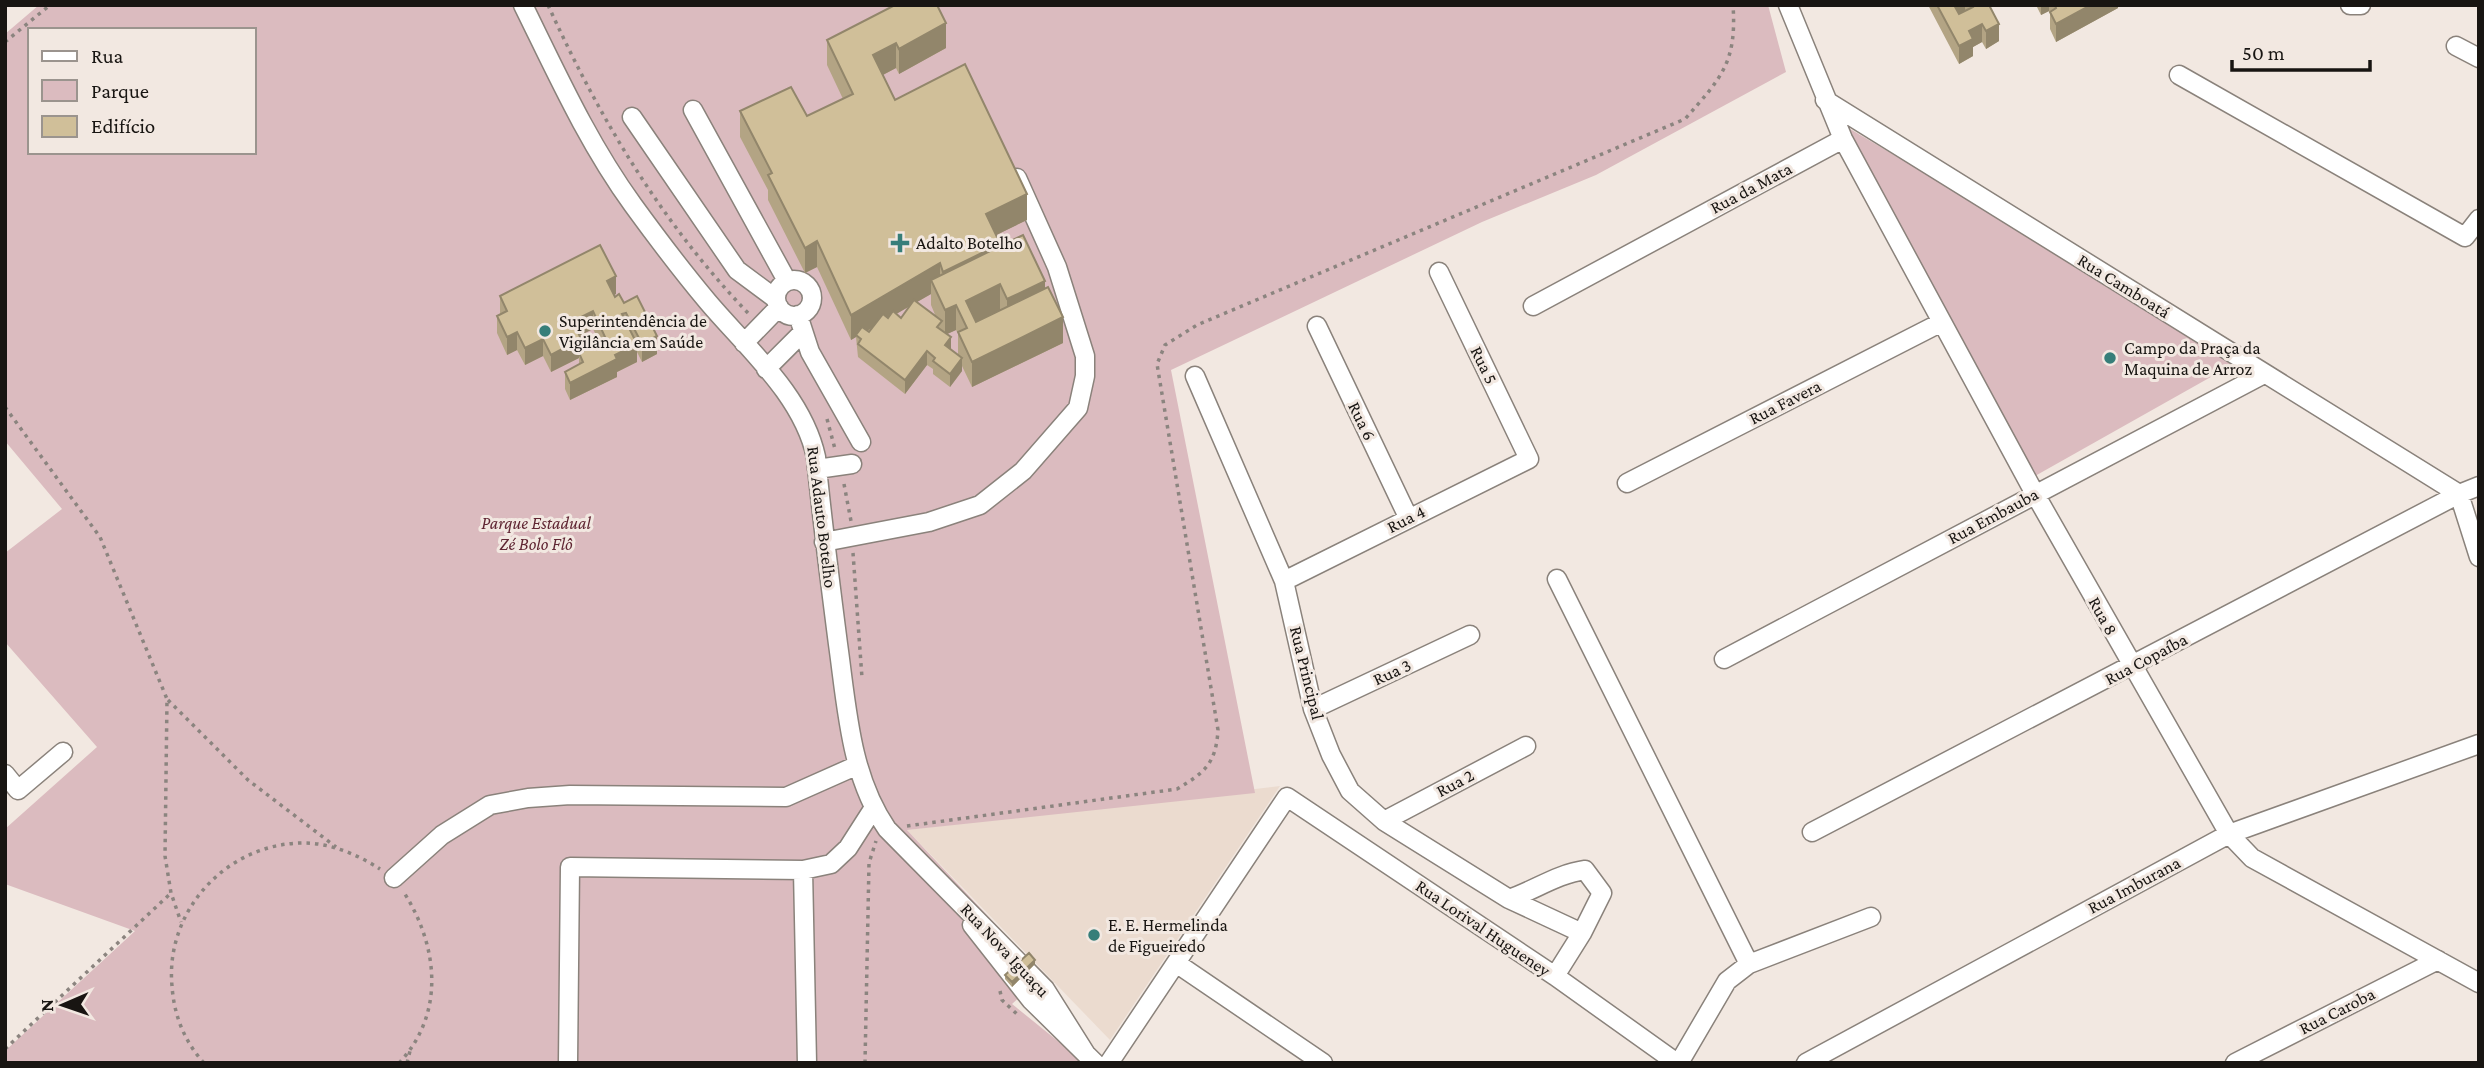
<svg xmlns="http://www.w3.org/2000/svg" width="2484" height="1068" font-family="'Crimson Pro',serif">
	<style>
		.built { fill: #ebdbcf }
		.green { fill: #dbbbbf; fill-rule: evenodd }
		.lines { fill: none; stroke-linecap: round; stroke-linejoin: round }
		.minor-casing { stroke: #8a827b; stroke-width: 21 }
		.path { stroke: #8b847f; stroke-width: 3.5; stroke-dasharray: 3.5 5; stroke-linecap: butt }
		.minor { stroke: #fff; stroke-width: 18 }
		.wall { fill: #b3a484; fill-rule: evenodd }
		.shaded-wall { fill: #92866b }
		.building { fill: #d0bf99; stroke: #92866b; stroke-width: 2 }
		.poi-dot { fill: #367e79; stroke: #f2e8e1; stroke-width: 2.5 }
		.labels { text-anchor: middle; stroke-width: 6; stroke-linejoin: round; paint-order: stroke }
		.street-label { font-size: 18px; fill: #181512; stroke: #f2e8e1 }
		.poi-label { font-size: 18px; fill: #181512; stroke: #f2e8e1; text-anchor: start }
		.park-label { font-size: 18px; font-style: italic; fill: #602633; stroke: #f2e8e1 }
	</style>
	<rect width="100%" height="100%" fill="#f2e8e1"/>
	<path class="built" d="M1280,786L1110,1040L907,830Z"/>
	<path class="green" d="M39,5H1768L1786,72L1596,175L1482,222L1171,370L1255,793L907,830L1043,975L1012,1004L1085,1063H5V1051L135,931L5,884V829L97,747L5,642V553L62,509L5,441V34ZM30,30H254V152H30Z
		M1845,126L2241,360L2035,476Z"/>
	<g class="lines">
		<g class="minor-casing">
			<path id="minor" d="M523,5C557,74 588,143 633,205C657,238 682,271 708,302C747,348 803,396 816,457C822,520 830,582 838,644C847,708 850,775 887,829L1045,989L1086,1054
				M1788,5L1843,139L2035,494L2229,834L2252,858L2479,983
				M2350,5H2361
				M2456,46L2479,58
				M2179,75L2465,237L2479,219
				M1825,100L2459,494
				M693,110L787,281
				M632,117L737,270L776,299
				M776 298a18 18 0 1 1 36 0a18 18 0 1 1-36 0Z
				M1533,306L1843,139
				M798,315L810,352L861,442
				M1317,326L1408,517
				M744,343L779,307
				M766,369L803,332
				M1195,376L1284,581L1313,709L1331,755L1350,791L1384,821L1509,899L1582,933
				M817,469L852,464
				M1627,483L1942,322
				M2459,494L2479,557
				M824,542L929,522L980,505L1023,471L1078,408L1085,376V356L1057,267L1017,178
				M1557,579L1749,964
				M1284,581L1529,459L1439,272
				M1724,659L2264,374
				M1313,709L1470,635
				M5,774L18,790L63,752
				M1384,821L1526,746
				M1812,832L2459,494L2479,486
				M803,870L807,1063
				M394,878L442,835L490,805L528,798L570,795L786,797L858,765
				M1509,899C1535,890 1557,874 1585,870L1602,893L1582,933L1555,976
				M972,925L1031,1000L1095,1063
				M1176,963L1323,1063
				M568,1063L570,867L803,870L831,864L848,848L873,809
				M1109,1063L1287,797L1555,976L1677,1063
				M1679,1063L1727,981L1749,964L1871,917
				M1806,1063L2229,834L2479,744
				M2235,1063L2438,960"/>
		</g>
		<path class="path" d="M548,5C600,119 661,222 748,313
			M5,42L50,5
			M5,407L100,537L167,699L165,856L171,893L181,922
			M827,419L835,449
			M844,484L851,521
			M853,553L862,678
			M168,700L248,780L336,847
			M907,826L1177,789C1204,773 1216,764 1218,730L1157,364L1165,345L1197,325L1685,119C1721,78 1737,63 1733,5
			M1000,991L1002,1000L1020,1017
			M5,1049L171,893
			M204,1063C184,1041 174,1015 172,986C165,912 225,845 300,843C328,842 357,854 380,869
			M399,1063C446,1013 438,945 403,891
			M407,1063L410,1051
			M865,1063L869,863L876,841"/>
		<use href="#minor" class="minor"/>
	</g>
	<path class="wall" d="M895,5L946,48L899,74L896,68L883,75L895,100L1027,220L996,235L998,247L1045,288L1063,343L972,387L962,366V371L950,387L933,374V369L927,365L905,394L858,357L856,337L851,340L817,267L805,273L768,200V190L740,137V111L807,116L843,99L827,65V40ZM931,294V305L936,317L917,302ZM911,305L901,318L896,314ZM956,330L958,333V355L951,350L947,334Z
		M1928,5H1989L1999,41L1986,49L1982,42L1973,47V56L1959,64Z
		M2036,5H2118V8L2056,42L2050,29V13L2049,11L2041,15Z
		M616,294L614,295L615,297L624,303L657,354L642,362L637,352V362L617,372V377L570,400L565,389V372L579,365V358L551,372L543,356L525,365L517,350L507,355L497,333V316L500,314V296ZM593,329L600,343L581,352L580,335Z
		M1035,964L1012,987L1005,979V975Z"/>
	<path class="shaded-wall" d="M1952,5H1965V11L1952,18Z
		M2041,5H2049V11L2041,15Z
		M2091,5H2118V8L2056,42V24Z
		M946,23V48L899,74V49Z
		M1982,24V42L1973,47V56L1959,64V46L1969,31Z
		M1999,24V41L1986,49V31Z
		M896,43V68L873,80V55Z
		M1027,194V220L986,240V214Z
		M998,239V264L943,297V272Z
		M817,241V267L805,273V248Z
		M940,263V288L931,280V294L858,336L856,335V337L851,340V315Z
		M616,276V294L607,298V281Z
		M1045,281V306L1007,324V299Z
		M1000,284V310L966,327V301Z
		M956,305V330L945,335V310Z
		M593,311V329L573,339V321Z
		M1063,317V343L972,387V362Z
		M517,332V350L507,355V337Z
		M657,336V354L642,362V344Z
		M951,337V351L945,345Z
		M543,339V356L525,365V348Z
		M581,339V357L579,353V358L551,372V355Z
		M637,344V362L617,372V377L570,400V383L615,355Z
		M927,351V365L905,394V380Z
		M962,358V371L950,387V374Z
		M1035,960V964L1012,987V982Z"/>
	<path class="building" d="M895,5H937L946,23L899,49L896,43L873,55L895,100L965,64L1027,194L986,214L998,239L994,241L996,246L943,272L940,263L851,315L817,241L805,248L768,175L772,173L740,111L791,87L807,116L853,94L827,40Z
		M1937,5H1954L1959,14L1973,7L1972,5H1989L1999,24L1986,31L1982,24L1969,31L1973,39L1959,46Z
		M2055,5H2091L2056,24L2050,12L2056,8Z
		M1023,235L1045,281L1007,299L1000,284L966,301L976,322L1048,287L1063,317L972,362L958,332L967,328L956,305L945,310L931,280Z
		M600,245L616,276L607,281L615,297L619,294L624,303L637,296L657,336L642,344L626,313L622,314L637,344L615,355L617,359L570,383L565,372L583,362L579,353L606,339L593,311L573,321L581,339L551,355L543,339L525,348L517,332L507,337L497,316L507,311L500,296Z
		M914,300L942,321L937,327L951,337L945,345L962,358L950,374L933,361L935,358L927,351L905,380L858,344L861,339L856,335L862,327L869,332L883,314L888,318L893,311L901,318Z
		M1029,953L1035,960L1012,982L1005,975Z"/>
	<g class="poi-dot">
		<path d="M896.5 232.5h7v7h7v7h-7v7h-7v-7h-7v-7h7z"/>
		<circle cx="545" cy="331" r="7"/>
		<circle cx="2110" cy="358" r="7"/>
		<circle cx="1094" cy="935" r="7"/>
	</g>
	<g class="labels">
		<g class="street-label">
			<text transform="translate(1751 188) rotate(-28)" y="6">Rua da Mata</text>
			<text transform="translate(2124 286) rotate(32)" y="6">Rua Camboatá</text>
			<text transform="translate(1484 365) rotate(64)" y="6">Rua 5</text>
			<text transform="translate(1785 402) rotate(-27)" y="6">Rua Favera</text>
			<text transform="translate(1362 421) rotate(64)" y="6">Rua 6</text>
			<text transform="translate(1993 516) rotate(-28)" y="6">Rua Embauba</text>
			<text transform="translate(822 517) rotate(83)" y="6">Rua Adauto Botelho</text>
			<text transform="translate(1406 519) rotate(-27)" y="6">Rua 4</text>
			<text transform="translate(2103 616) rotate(61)" y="6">Rua 8</text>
			<text transform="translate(2146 659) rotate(-28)" y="6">Rua Copaíba</text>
			<text transform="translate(1392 672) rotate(-25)" y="6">Rua 3</text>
			<text transform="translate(1307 673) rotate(76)" y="6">Rua Principal</text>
			<text transform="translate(1455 783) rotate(-28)" y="6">Rua 2</text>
			<text transform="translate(2134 885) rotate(-28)" y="6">Rua Imburana</text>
			<text transform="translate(1483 928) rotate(34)" y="6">Rua Lorival Hugueney</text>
			<text transform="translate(1005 950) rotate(47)" y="6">Rua Nova Iguaçu</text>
			<text transform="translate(2337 1011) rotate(-27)" y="6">Rua Caroba</text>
		</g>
		<g class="poi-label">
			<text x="916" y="249">Adalto Botelho</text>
			<text x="559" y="327">Superintendência de<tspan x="559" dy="21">Vigilância em Saúde</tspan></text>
			<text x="2124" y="354">Campo da Praça da<tspan x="2124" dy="21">Maquina de Arroz</tspan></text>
			<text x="1108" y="931">E. E. Hermelinda<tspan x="1108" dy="21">de Figueiredo</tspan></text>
		</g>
		<g class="park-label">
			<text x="536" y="529">Parque Estadual<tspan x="536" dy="21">Zé Bolo Flô</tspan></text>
		</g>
	</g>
	<rect width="2484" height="1068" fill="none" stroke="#181512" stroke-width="14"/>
	<rect x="28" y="28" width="228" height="126" fill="#f2e8e1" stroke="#9b948e" stroke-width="2"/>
	<rect x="42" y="51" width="35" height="10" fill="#ffffff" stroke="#9b948e" stroke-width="2"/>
	<text x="91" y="63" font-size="21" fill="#181512">Rua</text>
	<rect x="42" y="80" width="35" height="21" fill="#dbbbbf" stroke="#9b948e" stroke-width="2"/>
	<text x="91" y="98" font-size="21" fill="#181512">Parque</text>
	<rect x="42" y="116" width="35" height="21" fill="#d0bf99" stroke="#9b948e" stroke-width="2"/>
	<text x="91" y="133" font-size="21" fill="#181512">Edifício</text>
	<g transform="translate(63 1005) rotate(268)" stroke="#f2e8e1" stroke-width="5" paint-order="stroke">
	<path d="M0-5L12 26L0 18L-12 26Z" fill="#181512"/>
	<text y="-10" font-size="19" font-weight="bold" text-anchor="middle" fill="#181512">N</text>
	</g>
	<path d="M2232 60v10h138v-10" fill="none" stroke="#181512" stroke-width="3.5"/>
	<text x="2242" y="60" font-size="21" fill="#181512" stroke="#f2e8e1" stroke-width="5" paint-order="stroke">50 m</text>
</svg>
